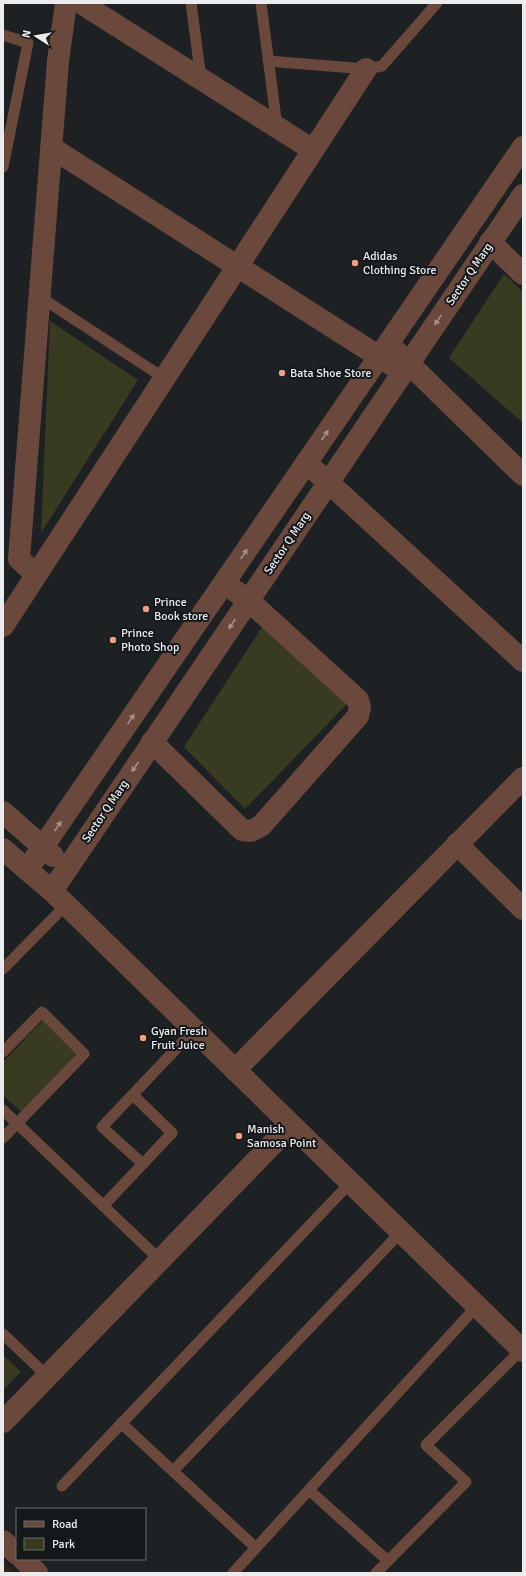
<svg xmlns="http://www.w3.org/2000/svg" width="526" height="1576" font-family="Signika,sans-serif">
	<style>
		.education { fill: #34241a }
		.green { fill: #383b20 }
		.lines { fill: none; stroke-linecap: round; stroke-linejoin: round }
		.service { stroke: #6b483c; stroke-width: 11 }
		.minor { stroke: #6b483c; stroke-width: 22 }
		.tertiary { stroke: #6b483c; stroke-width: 22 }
		.oneway { fill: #a4918c }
		.poi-dot { fill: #f39f84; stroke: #15181b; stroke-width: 1.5 }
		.labels { text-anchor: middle; stroke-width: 4; stroke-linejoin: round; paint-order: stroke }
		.poi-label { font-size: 12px; fill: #e9ebed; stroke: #15181b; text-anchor: start }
		.street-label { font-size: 12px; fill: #e9ebed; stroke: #15181b }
	</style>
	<rect width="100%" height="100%" fill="#1e2124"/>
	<path class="education" d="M3,1562L15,1573H3Z"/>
	<path class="green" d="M504,274L523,292V423L449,358Z
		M50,321L138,380L41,533Z
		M264,624L348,703L245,809L184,747Z
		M43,1020L77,1053L21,1112L3,1095V1062Z
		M3,1355L21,1372L3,1390Z"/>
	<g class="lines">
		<path class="service" d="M191,3L201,79
			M261,3L277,127
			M3,35L28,43L3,167
			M268,61L366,69L382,66L437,3
			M40,297L164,378
			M3,969L66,905
			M3,1052L42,1012L84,1054L3,1138
			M3,1110L160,1260
			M143,1164L102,1127L194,1030
			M103,1206L172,1133L133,1095
			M3,1334L47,1376
			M121,1423L256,1548
			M173,1471L401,1232
			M62,1486L350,1183
			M309,1490L388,1561
			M233,1573L477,1306
			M376,1573L466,1482L426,1445L522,1349"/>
		<path class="minor" d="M81,3L313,150
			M52,148L403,372
			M490,242L523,274
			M396,351L523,475
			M306,463L328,482L523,661
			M36,575L19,559L58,61L66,3
			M3,626L366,69
			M152,742L242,830L251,831L261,826L358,716L360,707L358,700L248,600L224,583
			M457,844L523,909
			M235,1070L523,778
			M3,1422L291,1125
			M3,1541L17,1554
			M23,1559L37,1573"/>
		<path class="tertiary" d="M3,812L53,856
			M3,849L52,891L523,1351
			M27,870L523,147
			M52,891L523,195"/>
	</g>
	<defs><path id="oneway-solid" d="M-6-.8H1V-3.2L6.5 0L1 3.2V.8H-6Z"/></defs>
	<g class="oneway">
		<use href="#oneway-solid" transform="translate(438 320) rotate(124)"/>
		<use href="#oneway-solid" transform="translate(325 435) rotate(-56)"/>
		<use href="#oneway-solid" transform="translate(244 554) rotate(-56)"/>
		<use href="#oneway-solid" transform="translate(232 624) rotate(124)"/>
		<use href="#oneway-solid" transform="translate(131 719) rotate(-56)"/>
		<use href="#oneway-solid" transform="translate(135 767) rotate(124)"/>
		<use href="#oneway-solid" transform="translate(58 826) rotate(-56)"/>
	</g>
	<g class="poi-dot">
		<circle cx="355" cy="263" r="4"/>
		<circle cx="282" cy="373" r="4"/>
		<circle cx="146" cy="609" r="4"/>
		<circle cx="113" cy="640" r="4"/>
		<circle cx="143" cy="1038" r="4"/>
		<circle cx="239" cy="1136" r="4"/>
	</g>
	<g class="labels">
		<g class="poi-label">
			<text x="363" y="260">Adidas<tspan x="363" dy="14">Clothing Store</tspan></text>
			<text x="290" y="377">Bata Shoe Store</text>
			<text x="154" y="606">Prince<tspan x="154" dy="14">Book store</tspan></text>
			<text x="121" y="637">Prince<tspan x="121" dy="14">Photo Shop</tspan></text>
			<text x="151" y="1035">Gyan Fresh<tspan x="151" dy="14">Fruit Juice</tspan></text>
			<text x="247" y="1133">Manish<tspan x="247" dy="14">Samosa Point</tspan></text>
		</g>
		<g class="street-label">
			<text transform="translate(469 274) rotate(-56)" y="4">Sector Q Marg</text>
			<text transform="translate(287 543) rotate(-56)" y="4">Sector Q Marg</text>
			<text transform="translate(105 811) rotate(-56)" y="4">Sector Q Marg</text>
		</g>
	</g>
	<rect width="526" height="1576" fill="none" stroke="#e9ebed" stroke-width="8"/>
	<rect x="16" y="1508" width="130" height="52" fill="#15181b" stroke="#6a6c6f"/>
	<rect x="24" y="1521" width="20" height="6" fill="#6b483c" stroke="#6a6c6f"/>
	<text x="52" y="1528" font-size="12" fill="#e9ebed">Road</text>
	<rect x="24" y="1538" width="20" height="12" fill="#383b20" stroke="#6a6c6f"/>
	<text x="52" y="1548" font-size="12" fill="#e9ebed">Park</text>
	<g transform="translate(36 36) rotate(282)" stroke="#15181b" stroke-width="3" paint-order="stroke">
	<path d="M0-3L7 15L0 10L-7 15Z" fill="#e9ebed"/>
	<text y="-6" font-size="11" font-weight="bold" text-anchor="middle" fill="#e9ebed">N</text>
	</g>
</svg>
